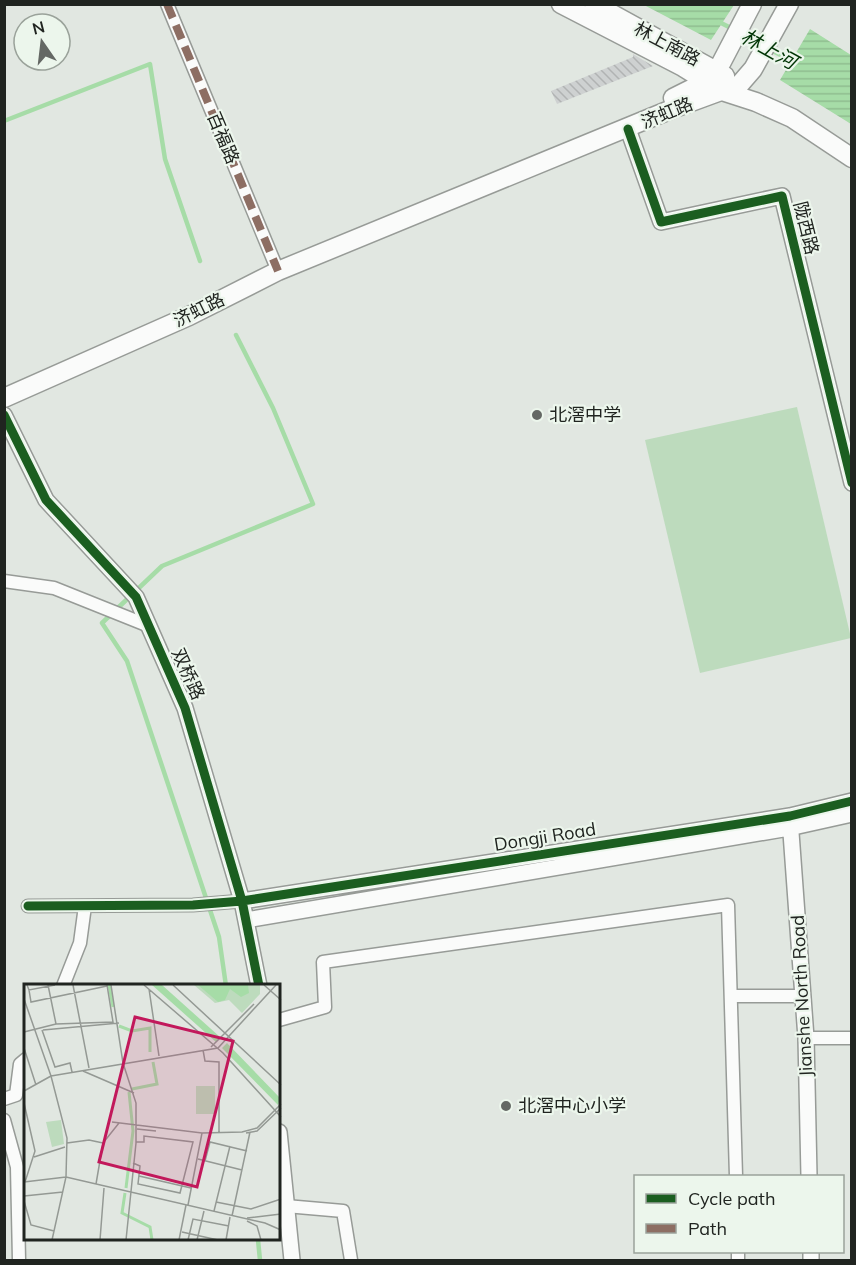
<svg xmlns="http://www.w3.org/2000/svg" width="856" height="1265" font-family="Mulish,'Noto Sans SC',sans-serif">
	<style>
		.pitch { fill: #bddbbd }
		.water { fill: url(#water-rules) }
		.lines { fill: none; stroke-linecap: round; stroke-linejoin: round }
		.stream { stroke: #a6dca7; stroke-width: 4.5 }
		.building { fill: url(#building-back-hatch) }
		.minor-casing { stroke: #979b97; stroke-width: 15 }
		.tertiary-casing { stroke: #979b97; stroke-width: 18 }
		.secondary-casing { stroke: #979b97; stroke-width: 21 }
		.minor { stroke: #fafbfa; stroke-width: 12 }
		.tertiary { stroke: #fafbfa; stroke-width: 15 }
		.secondary { stroke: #fafbfa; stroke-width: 18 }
		.quiet { stroke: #8d6e63; stroke-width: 8; stroke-dasharray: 15 8; stroke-linecap: butt }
		.cycleway-casing { stroke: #ecf6ec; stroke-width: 13 }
		.cycleway { stroke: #1b5e20; stroke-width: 9 }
		.poi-dot { fill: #646864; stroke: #ecf6ec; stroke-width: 2 }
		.labels { text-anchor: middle; stroke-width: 4.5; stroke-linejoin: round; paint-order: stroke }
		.street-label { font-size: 18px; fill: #202420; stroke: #ecf6ec }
		.poi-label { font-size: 18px; fill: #202420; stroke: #ecf6ec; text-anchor: start }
		.water-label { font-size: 20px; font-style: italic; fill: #003505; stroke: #ecf6ec }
		.inset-river { fill: none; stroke: #a6dca7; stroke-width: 3 }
		.inset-road { fill: none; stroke: #949994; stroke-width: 1.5 }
		.view { fill: #c2185b; fill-opacity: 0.15; stroke: #c2185b; stroke-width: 3 }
		.inset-edge { fill: none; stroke: #202420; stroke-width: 3 }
	</style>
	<defs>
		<pattern id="water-rules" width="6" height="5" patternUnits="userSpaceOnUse" patternTransform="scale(1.5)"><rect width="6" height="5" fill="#a6dca7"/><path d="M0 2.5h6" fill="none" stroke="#8fbd8f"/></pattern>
		<pattern id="building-back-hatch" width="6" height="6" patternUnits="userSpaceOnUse" patternTransform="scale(1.5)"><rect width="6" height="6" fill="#ced1d1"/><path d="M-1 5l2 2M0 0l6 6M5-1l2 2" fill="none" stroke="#b1b3b3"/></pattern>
	</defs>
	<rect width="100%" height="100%" fill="#e1e7e1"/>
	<path class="pitch" d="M797,407L851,638L700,673L645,440Z"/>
	<path class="water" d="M644,5H734L711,40Z
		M810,29L851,55V124L780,80Z"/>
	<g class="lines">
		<path class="stream" d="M719,22L735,30
			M742,34L761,45
			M769,49L796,63
			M4,121L150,64L165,159L200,261
			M226,986L219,937L127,661L102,623L162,566L313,504L273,408L236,335
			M258,1240L260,1260"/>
	</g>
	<path class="building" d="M633,54L653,66L557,104L551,91L633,57Z"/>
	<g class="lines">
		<g class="minor-casing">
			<path id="minor" d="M167,4L278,271
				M4,581L54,588L149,626
				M28,906L193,905L242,901
				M63,986L80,943L85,906
				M733,996H803
				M279,1020L325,1007L323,962L728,905L736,1176
				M806,1038H852
				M4,1099L16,1095L20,1064L26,1059
				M4,1120L17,1167L19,1260
				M286,1206L343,1211L351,1260
				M738,1252V1260"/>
		</g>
		<g class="tertiary-casing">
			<path id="tertiary" d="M628,129L661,222L782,196L852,483
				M4,415L46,500L136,597L185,708L242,901L259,986
				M790,819L806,1038L809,1176
				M242,901L790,816L852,801
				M246,920L789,828L852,814
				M279,1132L292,1260
				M811,1252V1260"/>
		</g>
		<g class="secondary-casing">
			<path id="secondary" d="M561,4L683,67L722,91L756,102L792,118L852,158
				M594,4L725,76
				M740,84L753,69L789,4
				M673,98L705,82L717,71L752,4
				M4,398L189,316L278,271L672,109L740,84"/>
		</g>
		<use href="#minor" class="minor"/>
		<use href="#tertiary" class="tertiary"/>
		<use href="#secondary" class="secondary"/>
		<path class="quiet" d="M167,4L278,271"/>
		<g class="cycleway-casing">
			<path id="cycleway" d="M628,129L661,222L782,196L852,483
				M4,415L46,500L136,597L185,708L242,901L259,986
				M28,906L193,905L242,901L790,816L852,801"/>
		</g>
		<use href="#cycleway" class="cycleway"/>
	</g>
	<g class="poi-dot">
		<circle cx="537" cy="415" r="6"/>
		<circle cx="506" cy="1106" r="6"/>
	</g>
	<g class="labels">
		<g class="street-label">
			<text transform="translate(667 44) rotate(28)" y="6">林上南路</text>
			<text transform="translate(667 113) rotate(-22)" y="6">济虹路</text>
			<text transform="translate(223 138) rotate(67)" y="6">百福路</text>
			<text transform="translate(806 228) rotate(76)" y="6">陇西路</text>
			<text transform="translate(199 310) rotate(-26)" y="6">济虹路</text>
			<text transform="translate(188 674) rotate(66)" y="6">双桥路</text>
			<text transform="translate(545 837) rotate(-9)" y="6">Dongji Road</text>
			<text transform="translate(802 996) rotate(-93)" y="6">Jianshe North Road</text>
		</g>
		<g class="poi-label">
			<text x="549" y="421">北滘中学</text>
			<text x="518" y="1112">北滘中心小学</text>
		</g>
		<g class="water-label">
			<text transform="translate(769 49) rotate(29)" y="7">林上河</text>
		</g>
	</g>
	<g transform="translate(24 984)">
		<rect width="256" height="256" fill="#e1e7e1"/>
		<path d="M170,1H236V10L218,29L205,16L191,19ZM37,136L40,160L28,163L22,138Z" fill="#bddbbd"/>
		<path d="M172,102H191V130H172Z" fill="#bddbbd"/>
		<path d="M128,1H138L196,53L192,58ZM174,1H224L225,9L217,13L206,5L201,16L194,18ZM203,59L256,114L254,121L198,64Z" fill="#a6dca7"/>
		<path class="inset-river" d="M85,1L89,23M95,42L108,47L126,44V68M108,105L133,100L129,78M102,204L109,147L105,108M101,209L98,229L126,243L128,256"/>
		<path class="inset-road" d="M3,1L5,6L31,1M24,1L32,40M49,1L65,84M87,1L99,79L112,119V159L102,256M120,1L199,69L257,133M149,1L257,101M240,1L257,16M125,5L135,72M5,6L7,18L83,2M0,15L27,92L43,154L42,193L28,256M18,46L31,83L46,79L48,88M19,46L95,39M0,48L32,40L89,38L83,1M187,63L230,20M0,64L12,101M179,66L181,77L195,78V149M59,87L110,109M27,92L194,64L252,1M0,107L27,92M0,119L11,167L1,198M88,138L178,149L218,148L233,144L257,120M113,145L132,147M222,149L233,147L257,124M43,159L65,156L79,159M10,173L41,163M174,175L218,186M181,177L186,158L223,167M109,179L116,182L114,200L156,209L169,158L120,152V158H112M115,192L167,204M0,198L42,193L241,239L257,246M72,200L79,159L95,139M0,212L39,208M0,217L7,241L30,247M192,218L227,225L257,215M164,221L178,149M190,227L206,162M208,232L226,148M223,234L257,230M223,237L233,242L237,256M158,248L194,256M76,256L80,204M155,256L162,221M164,256L169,235L205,242M173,256L180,227M202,256L206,233"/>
		<path class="view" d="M111,33L209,57L173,203L75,178Z"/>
		<rect width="256" height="256" class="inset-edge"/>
	</g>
	<rect width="856" height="1265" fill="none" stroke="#202420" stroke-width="12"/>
	<rect x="634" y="1175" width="210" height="78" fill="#ecf6ec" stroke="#9aa29a" stroke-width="1.5"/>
	<rect x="646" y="1194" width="30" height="9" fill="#1b5e20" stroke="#9aa29a" stroke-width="1.5"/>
	<text x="688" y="1205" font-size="18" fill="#202420">Cycle path</text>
	<rect x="646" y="1224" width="30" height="9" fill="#8d6e63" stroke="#9aa29a" stroke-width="1.5"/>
	<text x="688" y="1235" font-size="18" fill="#202420">Path</text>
	<g transform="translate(42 42) rotate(346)"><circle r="28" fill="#ecf6ec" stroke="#9aa29a" stroke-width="1.5"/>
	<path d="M0-4.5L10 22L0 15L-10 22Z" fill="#646864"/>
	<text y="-9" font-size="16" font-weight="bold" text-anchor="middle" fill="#202420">N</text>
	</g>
</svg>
